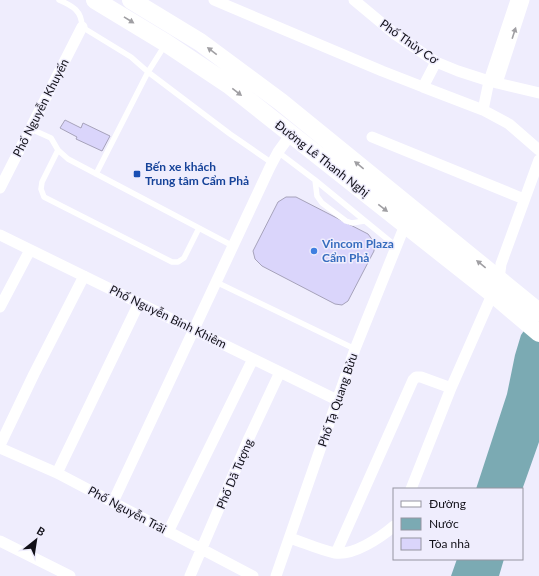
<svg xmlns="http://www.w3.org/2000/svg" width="539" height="576" font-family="Lato,sans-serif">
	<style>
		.water { fill: #7baab3 }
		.building { fill: #dad5fb; stroke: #a6a2ba }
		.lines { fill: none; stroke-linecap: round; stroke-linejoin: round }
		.service { stroke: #fff; stroke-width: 5.5 }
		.minor { stroke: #fff; stroke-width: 11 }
		.trunk { stroke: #fff; stroke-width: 18 }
		.oneway { fill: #a09fa3 }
		.transit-dot { fill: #1a4fb4; stroke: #efedfd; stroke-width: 1.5 }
		.shop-dot { fill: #3f7fe0; stroke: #efedfd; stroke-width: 1.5 }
		.labels { text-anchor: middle; stroke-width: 3; stroke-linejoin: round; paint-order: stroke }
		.street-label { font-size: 12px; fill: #111018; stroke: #efedfd }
		.transit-label { font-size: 12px; font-weight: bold; fill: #164399; stroke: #efedfd; text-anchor: start }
		.shop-label { font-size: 12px; font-weight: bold; fill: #366cbe; stroke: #efedfd; text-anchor: start }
	</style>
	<rect width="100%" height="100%" fill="#efedfd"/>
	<path class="water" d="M539,309V442L522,490V489H476L507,394L515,355L521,335Z
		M457,559H504L499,576H451Z"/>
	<path class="building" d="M65,120L81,128L83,123L110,136L102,151L76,139L77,137L60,128Z
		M286,197H296L368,234L374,242V251L348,301L342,305L335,304L262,266L255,259L253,251L278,202Z"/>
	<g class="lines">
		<path class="service" d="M59,0C73,6 82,11 82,27L131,57L148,72L230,134L272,163
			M31,129L51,138L58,150L68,159L233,246
			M58,150L42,182L41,189L44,197L172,262H178L184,258L199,228
			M278,152L315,180L397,247
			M96,174L148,72L165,45
			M315,180L317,196L322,203L346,221L352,223L364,221
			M216,282L355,349"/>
		<path class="minor" d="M214,0L382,71L423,87L436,62
			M354,0L396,35L436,62L458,71L489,81L539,93
			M497,83L524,0
			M423,87L483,110L509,124L539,150
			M483,110L489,81L516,0
			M372,137L524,199
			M0,188L82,27
			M0,235L337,400
			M0,307L30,250
			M0,445L34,374L84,276
			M0,448L57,473L253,576
			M57,473L139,303
			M411,489L451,388L499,279L501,264L539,160
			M113,502L270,167L278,152L291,134
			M168,532L253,359
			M290,538C305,543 320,550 335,553C353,556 380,538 394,526
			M0,541L70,576
			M336,553L413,380L416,377H421L451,388
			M190,576L249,438L280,372
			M276,576L355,349L405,225"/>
		<path class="trunk" d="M95,0L166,43L229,85L493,294L539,333
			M131,0L200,42L281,102L539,312"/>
	</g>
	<defs><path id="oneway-solid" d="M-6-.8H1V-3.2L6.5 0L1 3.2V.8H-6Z"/></defs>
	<g class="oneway">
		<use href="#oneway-solid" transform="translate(129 20) rotate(32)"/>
		<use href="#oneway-solid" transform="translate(514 33) rotate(-72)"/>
		<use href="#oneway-solid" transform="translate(212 51) rotate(-143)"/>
		<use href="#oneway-solid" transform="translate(237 92) rotate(38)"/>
		<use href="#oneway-solid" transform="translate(359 165) rotate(-141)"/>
		<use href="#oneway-solid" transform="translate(383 208) rotate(38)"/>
		<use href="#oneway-solid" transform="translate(481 264) rotate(-141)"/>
	</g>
	<rect class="transit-dot" x="133" y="170" width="8" height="8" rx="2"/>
	<circle class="shop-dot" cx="314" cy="251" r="4"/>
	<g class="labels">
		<g class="street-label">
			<text transform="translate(409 42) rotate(35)" y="4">Phố Thủy Cơ</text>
			<text transform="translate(41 108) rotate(-63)" y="4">Phố Nguyễn Khuyến</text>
			<text transform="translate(322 159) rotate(38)" y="4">Đường Lê Thanh Nghị</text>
			<text transform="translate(168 317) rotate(26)" y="4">Phố Nguyễn Bỉnh Khiêm</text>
			<text transform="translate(338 400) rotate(-71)" y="4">Phố Tạ Quang Bửu</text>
			<text transform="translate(235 474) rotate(-67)" y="4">Phố Dã Tượng</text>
			<text transform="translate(127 510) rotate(28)" y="4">Phố Nguyễn Trãi</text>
		</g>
		<g class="transit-label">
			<text x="145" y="171">Bến xe khách<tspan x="145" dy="14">Trung tâm Cẩm Phả</tspan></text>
		</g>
		<g class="shop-label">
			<text x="322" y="248">Vincom Plaza<tspan x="322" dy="14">Cẩm Phả</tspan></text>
		</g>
	</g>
	<rect x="393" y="488" width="130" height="72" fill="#efedfd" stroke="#9695a1"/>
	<rect x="401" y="501" width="20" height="6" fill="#ffffff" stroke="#9695a1"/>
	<text x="429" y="508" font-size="12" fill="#111018">Đường</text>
	<rect x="401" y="518" width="20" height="12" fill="#7baab3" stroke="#9695a1"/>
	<text x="429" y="528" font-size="12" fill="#111018">Nước</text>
	<rect x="401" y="538" width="20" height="12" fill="#dad5fb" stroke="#9695a1"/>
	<text x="429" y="548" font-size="12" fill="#111018">Tòa nhà</text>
	<g transform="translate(36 540) rotate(30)" stroke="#efedfd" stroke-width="3" paint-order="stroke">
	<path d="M0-3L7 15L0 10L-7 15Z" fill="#111018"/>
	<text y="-6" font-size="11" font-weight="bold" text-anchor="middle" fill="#111018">B</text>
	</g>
</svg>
